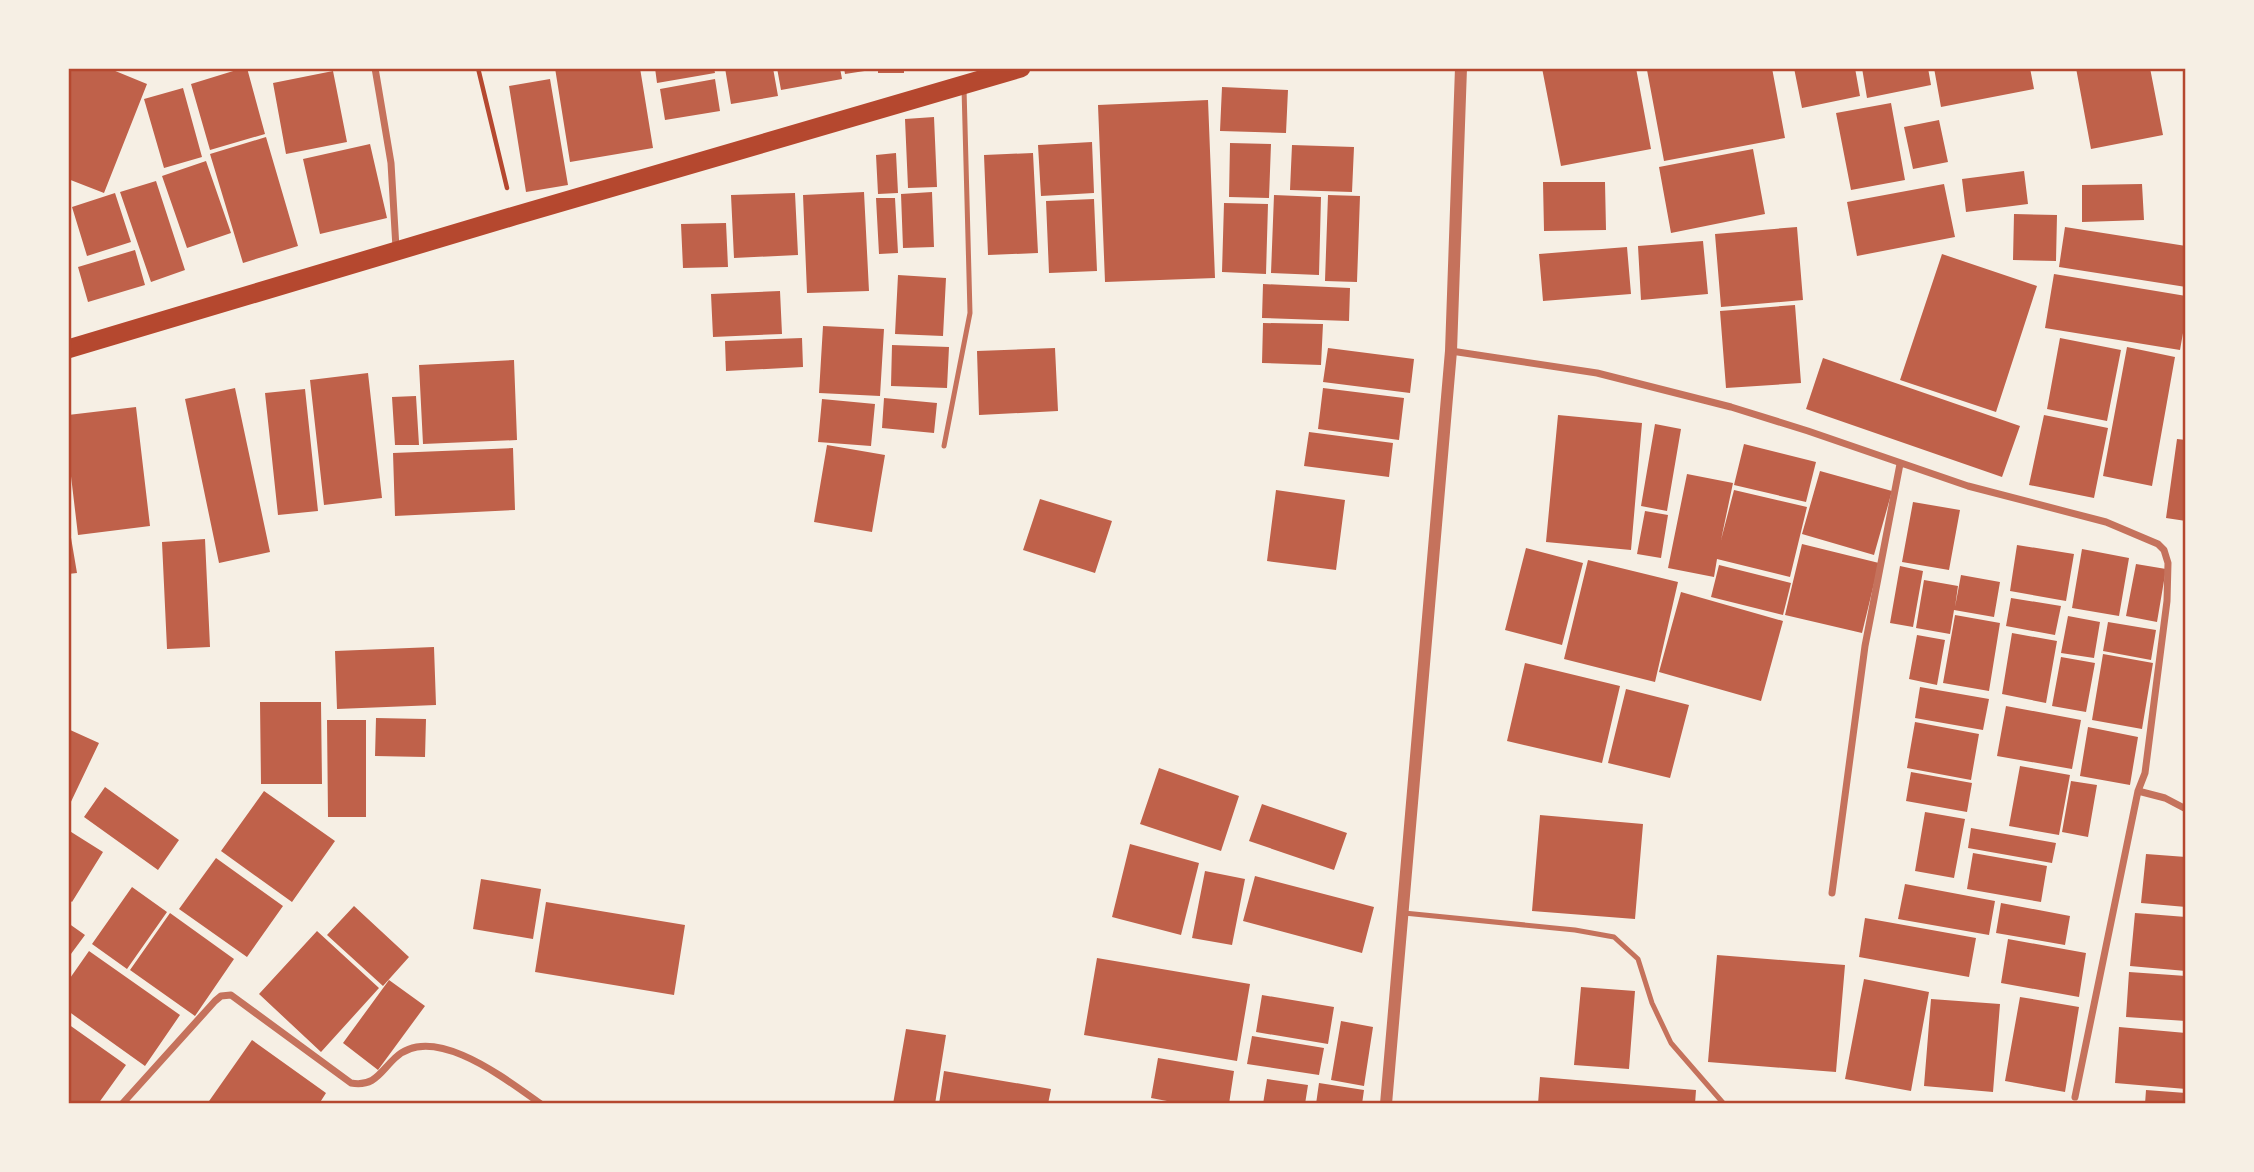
<svg xmlns="http://www.w3.org/2000/svg" width="2254" height="1172" font-family="Mulish,sans-serif">
	<style>
		.building { fill: #bf614a }
		.lines { fill: none; stroke-linecap: round; stroke-linejoin: round }
		.path { stroke: #b5482f; stroke-width: 4.5 }
		.service { stroke: #c5725c; stroke-width: 5 }
		.minor { stroke: #c5725c; stroke-width: 7 }
		.tertiary { stroke: #c5725c; stroke-width: 12 }
		.trunk { stroke: #b5482f; stroke-width: 19 }
		.neatline { fill: none; stroke: #b5482f; stroke-width: 2.5 }
	</style>
	<rect width="100%" height="100%" fill="#f6efe4"/>
	<path class="building" d="M68,68H108L147,84L104,193L68,179Z
		M243,68H247L265,134L210,150L191,84Z
		M555,68H640L653,148L570,162Z
		M655,68H714L715,73L657,83Z
		M725,68H773L778,96L731,104Z
		M777,68H840L842,79L781,90Z
		M844,68H871V70L845,74Z
		M878,68H904V73H878Z
		M1542,68H1636L1651,149L1561,166Z
		M1656,68H1772L1785,138L1664,161L1647,70Z
		M1794,68H1855L1860,96L1802,108Z
		M1862,68H1928L1931,85L1867,98Z
		M1934,68H2030L2034,89L1941,107Z
		M2076,68H2150L2163,135L2091,149Z
		M333,71L347,142L286,154L273,83Z
		M550,79L568,185L526,192L509,86Z
		M715,79L720,111L665,120L660,89Z
		M1222,87L1288,90L1286,133L1220,131Z
		M183,88L202,157L164,168L144,99Z
		M1208,100L1215,278L1105,282L1098,105Z
		M1891,103L1905,180L1851,190L1836,113Z
		M934,117L937,187L908,188L905,119Z
		M1939,120L1948,162L1913,169L1904,127Z
		M266,137L298,246L243,263L210,154Z
		M1092,142L1094,193L1041,196L1038,145Z
		M1230,143L1271,144L1269,198L1229,197Z
		M370,144L387,218L320,234L303,159Z
		M1292,145L1354,147L1352,192L1290,190Z
		M1753,149L1765,214L1671,233L1659,167Z
		M896,153L898,193L878,194L876,155Z
		M1033,153L1038,253L988,255L984,155Z
		M206,161L231,233L187,248L162,176Z
		M2024,171L2028,204L1966,212L1962,179Z
		M156,181L185,270L151,282L120,192Z
		M1543,182H1605L1606,230L1544,231Z
		M1944,184L1955,237L1857,256L1847,202Z
		M2142,184L2144,220L2082,222V185Z
		M864,192L869,291L807,293L803,195Z
		M932,192L934,247L903,248L901,194Z
		M115,193L131,242L87,256L72,207Z
		M795,193L798,255L734,258L731,195Z
		M1274,195L1321,197L1319,275L1271,273Z
		M1328,195L1360,196L1357,282L1325,281Z
		M876,198H895L898,253L879,254Z
		M1094,199L1097,271L1049,273L1046,201Z
		M1224,203L1268,204L1266,274L1222,272Z
		M2014,214L2057,215L2056,261L2013,260Z
		M726,223L728,267L683,268L681,224Z
		M1797,227L1803,300L1721,307L1715,234Z
		M2065,227L2186,246V287L2059,267Z
		M1703,241L1708,294L1641,300L1638,246Z
		M1627,247L1631,294L1543,301L1539,254Z
		M135,250L145,285L88,302L78,267Z
		M1942,254L2037,286L1996,412L1900,380Z
		M2054,274L2186,296V316L2180,350L2045,328Z
		M898,275L946,278L943,336L895,334Z
		M1263,284L1350,288L1349,321L1262,318Z
		M780,291L782,334L713,337L711,294Z
		M1795,305L1801,383L1726,388L1720,311Z
		M1263,323L1323,324L1321,365L1262,363Z
		M823,326L884,329L880,396L819,393Z
		M802,338L803,367L726,371L725,341Z
		M2060,338L2121,350L2107,421L2047,409Z
		M892,345L949,347L947,388L891,386Z
		M2127,347L2175,357L2152,486L2103,476Z
		M1055,348L1058,411L979,415L977,351Z
		M1328,348L1414,359L1410,393L1323,382Z
		M1823,358L2020,426L2002,477L1806,409Z
		M514,360L517,440L423,444L419,365Z
		M368,373L382,498L324,505L310,380Z
		M235,388L270,552L219,563L185,399Z
		M1323,388L1404,398L1399,440L1318,429Z
		M305,389L318,511L278,515L265,393Z
		M416,396L419,445H395L392,397Z
		M884,398L937,403L934,433L882,428Z
		M822,399L875,404L871,446L818,442Z
		M136,407L150,526L78,535L68,451V415Z
		M1558,415L1642,423L1631,550L1546,542Z
		M2044,415L2108,428L2094,498L2029,485Z
		M1655,424L1681,429L1667,511L1641,506Z
		M1309,432L1393,443L1389,477L1304,466Z
		M2177,439L2186,440V521L2166,518Z
		M1744,444L1816,462L1806,502L1734,485Z
		M827,445L885,455L872,532L814,522Z
		M513,448L515,510L395,516L393,453Z
		M1820,471L1892,491L1874,555L1802,534Z
		M1687,474L1733,483L1721,540L1734,490L1807,507L1790,577L1717,559L1714,577L1668,568Z
		M1276,490L1345,500L1336,570L1267,561Z
		M1040,499L1112,521L1095,573L1023,550Z
		M1913,502L1960,510L1949,570L1902,562Z
		M1645,511L1668,515L1661,558L1637,554Z
		M68,520L77,573L68,574Z
		M205,539L210,647L167,649L162,542Z
		M1802,544L1879,563L1862,633L1785,615Z
		M2017,545L2074,554L2066,601L2010,591Z
		M1526,548L1583,563L1562,645L1505,630Z
		M2082,549L2129,558L2119,616L2072,608Z
		M1588,560L1678,582L1655,682L1564,659Z
		M2136,564L2166,569L2157,622L2126,616Z
		M1719,565L1791,583L1783,615L1711,597Z
		M1900,566L1923,571L1913,627L1890,623Z
		M1961,575L2000,582L1994,617L1954,610L1950,634L1916,628L1924,580L1958,586L1955,607Z
		M1681,592L1783,621L1761,701L1659,672Z
		M2011,598L2061,606L2055,635L2006,626Z
		M1955,615L2000,623L1989,691L1943,683Z
		M2068,616L2100,622L2094,658L2061,653Z
		M2108,622L2156,630L2151,660L2103,651Z
		M2012,633L2057,641L2046,703L2002,694Z
		M1917,635L1945,640L1937,685L1909,679Z
		M434,647L436,705L337,709L335,651Z
		M2103,654L2153,663L2142,729L2092,720Z
		M2061,657L2095,663L2086,712L2052,706Z
		M1525,663L1620,686L1602,763L1507,741Z
		M1920,687L1989,699L1983,730L1915,718Z
		M1626,689L1689,705L1670,778L1608,763Z
		M260,702H321L322,784H261Z
		M2006,706L2081,720L2072,769L1997,756Z
		M376,718L426,719L425,757L375,756Z
		M327,720H366V817H328Z
		M1915,722L1979,734L1971,780L1907,768Z
		M2088,727L2138,737L2130,785L2080,776Z
		M68,729L99,743L68,808Z
		M2020,766L2070,775L2059,835L2009,826Z
		M1159,768L1239,796L1221,851L1140,824Z
		M1911,772L1972,783L1967,812L1906,801Z
		M2071,781L2097,785L2088,837L2062,832Z
		M105,787L179,840L158,870L84,817Z
		M264,791L335,841L292,902L221,851Z
		M1262,804L1347,833L1334,870L1249,841Z
		M1925,812L1965,819L1954,878L1915,871Z
		M1540,815L1643,824L1635,919L1532,911Z
		M1971,828L2056,843L2052,863L1968,848Z
		M68,830L103,852L72,902L68,899Z
		M1130,844L1199,863L1181,935L1112,917Z
		M1973,853L2047,866L2041,902L1967,889Z
		M2146,854L2186,857V907L2141,903Z
		M216,858L283,906L247,957L179,909Z
		M1205,871L1245,879L1232,945L1192,938Z
		M1255,876L1374,907L1362,953L1243,921Z
		M481,879L541,889L533,939L473,929Z
		M1905,884L1995,901L1989,935L1898,919Z
		M132,887L167,912L127,969L92,944Z
		M546,902L685,925L674,995L535,972Z
		M2001,903L2070,916L2065,945L1996,933Z
		M354,906L409,957L383,986L327,935Z
		M170,913L234,959L195,1016L130,970Z
		M2135,913L2186,917V971L2130,966Z
		M1865,918L1976,938L1969,977L1859,957Z
		M68,923L85,935L68,958Z
		M317,931L379,988L321,1052L259,994Z
		M2008,939L2086,953L2079,997L2001,983Z
		M89,951L180,1015L145,1066L68,1011V981Z
		M1717,955L1845,965L1836,1072L1708,1062Z
		M1097,958L1250,984L1237,1061L1084,1035Z
		M2129,972L2186,976V1021L2126,1017Z
		M1864,979L1929,992L1911,1091L1845,1079Z
		M389,980L425,1006L378,1070L343,1043Z
		M1581,987L1635,991L1629,1069L1574,1065Z
		M1262,995L1334,1007L1328,1044L1256,1032Z
		M2020,997L2079,1007L2065,1092L2005,1081Z
		M1931,999L2000,1004L1993,1092L1924,1086Z
		M1341,1021L1373,1027L1364,1086L1331,1080Z
		M68,1024L126,1065L98,1104H68Z
		M2119,1027L2186,1033V1089L2115,1083Z
		M906,1029L946,1035L935,1104H893Z
		M1252,1036L1324,1048L1319,1075L1247,1064Z
		M252,1040L326,1093L319,1104H207Z
		M1158,1058L1234,1071L1229,1104H1183L1151,1098Z
		M944,1071L1051,1089L1048,1104H939Z
		M1540,1077L1696,1090L1695,1104H1538Z
		M1267,1079L1308,1085L1305,1104H1263Z
		M1319,1083L1364,1090L1362,1104H1316Z
		M2146,1090L2186,1093V1104H2145Z"/>
	<g class="lines">
		<path class="path" d="M478,68L507,188"/>
		<path class="service" d="M944,446L970,313L964,88
			M1404,913L1575,930L1614,937L1638,959L1652,1003L1671,1043L1724,1104"/>
		<path class="minor" d="M375,68L391,163L396,248
			M1451,351L1597,373L1731,407L1808,431L1968,486L2106,522L2158,544L2164,550L2168,563L2167,601L2145,773L2138,791L2165,798L2186,809
			M1832,893L1865,646L1900,464
			M2075,1097L2138,791
			M122,1104L215,1001L221,996L231,995L351,1083C375,1087 380,1072 395,1058C433,1021 508,1081 541,1104"/>
		<path class="tertiary" d="M1386,1104L1451,351L1461,68"/>
		<path class="trunk" d="M68,349L514,216L1021,68"/>
	</g>
	<rect width="2254" height="1172" fill="none" stroke="#f6efe4" stroke-width="140"/>
	<rect x="70" y="70" width="2114" height="1032" class="neatline"/>
</svg>
